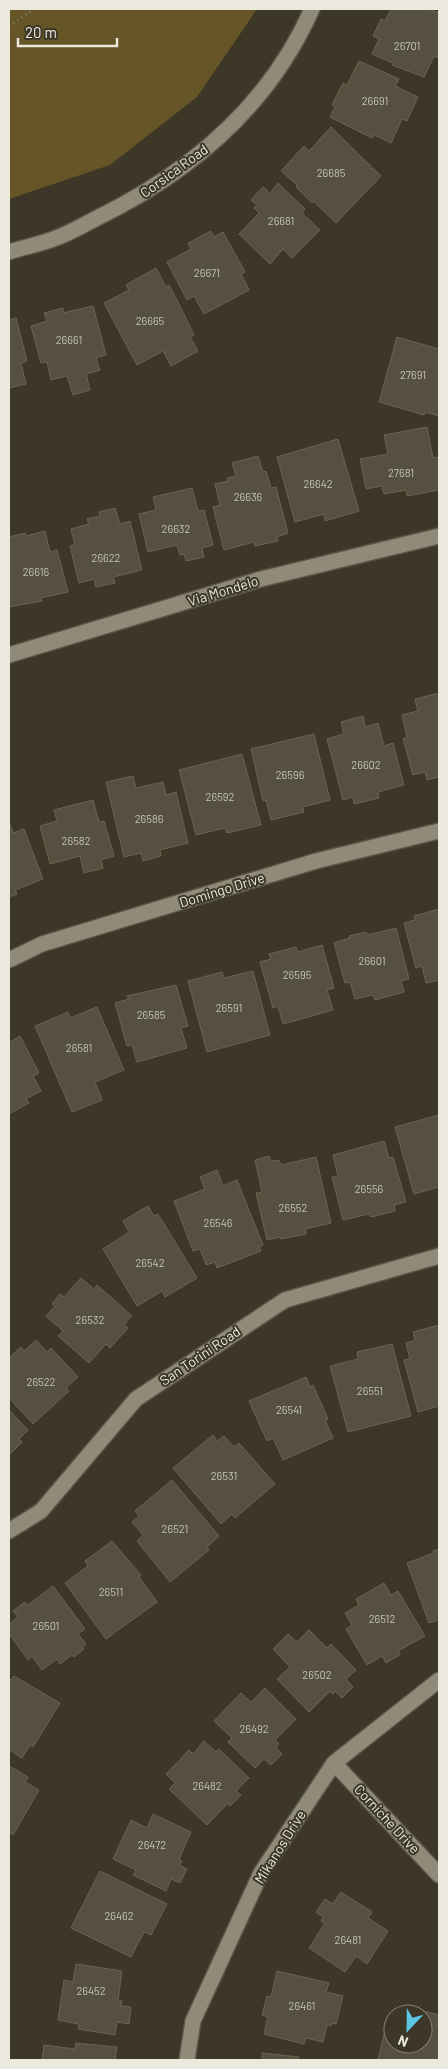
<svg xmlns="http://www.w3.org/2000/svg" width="448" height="2069" font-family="Barlow,sans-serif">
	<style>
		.green { fill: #665526 }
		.building { fill: #565040; stroke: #6a6453 }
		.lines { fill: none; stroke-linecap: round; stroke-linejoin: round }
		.minor-casing { stroke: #585346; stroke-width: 18 }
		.path { stroke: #7d786b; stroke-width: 3; stroke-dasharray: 1 4; stroke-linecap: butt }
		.minor { stroke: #908a78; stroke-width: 15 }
		.labels { text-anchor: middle; stroke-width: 4; stroke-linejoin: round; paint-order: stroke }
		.number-label { font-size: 11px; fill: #c6c2b6 }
		.street-label { font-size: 14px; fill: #ebe8de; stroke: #3d3728 }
	</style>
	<rect width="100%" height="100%" fill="#3d3728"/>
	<path class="green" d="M9,9H257L197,97L110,165L9,199Z"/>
	<path class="building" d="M391,9H429L439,13V56L438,58L434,56L424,77L392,65L393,63L372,54L379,39L373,36L381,19L385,21Z
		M359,61L399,79L395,86L418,97L407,121L402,119L391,143L374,135L372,138L330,117L335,107L332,105L343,83L347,85Z
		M331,127L381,176L336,223L313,201L312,203L296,187L297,185L281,171L304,146L309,151Z
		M278,183L305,209L302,213L320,230L292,258L283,249L270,264L239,234L259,213L254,208L257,205L251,200L263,187L270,193Z
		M211,231L214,237L223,232L245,272L241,274L249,290L204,314L194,296L187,300L167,262L191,249L188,243Z
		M156,268L166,287L169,285L180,306L194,335L190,337L198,351L171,366L163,351L137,365L104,303L129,290L126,285Z
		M93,306L106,355L96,358L100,370L86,374L90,390L73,395L67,376L51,380L47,362L41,363L31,326L47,321L44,313L63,308V313Z
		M16,318L27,361L21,363L26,384L9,388V320Z
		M397,337L439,349V416L425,412L424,415L379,402Z
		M427,427L433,458L438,457L439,460V490L407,496L406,490L384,494L382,486L366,489L360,459L388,454L384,435Z
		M338,439L359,511L325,521L324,514L295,522L277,457Z
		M258,456L263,472L266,471L271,488L276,487L288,533L277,537L278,541L255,546L254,542L224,550L213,507L220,505L215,484L228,481L227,478L236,476L232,463Z
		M192,488L198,511L204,510L213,545L202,548L204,557L186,561L184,554L180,555L177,545L148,552L139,514L156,510L153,497Z
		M115,508L120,524L130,521L142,570L113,577L115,583L96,587L94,579L79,583L70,546L75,545L71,529L89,524L87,519L100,516L99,512Z
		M45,531L50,552L57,550L68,592L41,598L42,601L9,607V537L25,533L26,536Z
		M439,693V777L427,780L425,772L413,775L403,739L407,737L402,715L418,711L415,699Z
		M363,716L365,727L378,723L384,746L393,743L404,785L378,792L379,798L354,804L353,797L343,800L327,739L344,734L341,722Z
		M314,734L330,800L303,807L304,812L271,820L266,800L263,801L251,749Z
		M242,754L261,825L227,833L225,828L196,835L179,770Z
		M133,776L136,788L163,782L166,795L176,792L188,843L160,850L161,856L143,861L141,853L124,857L106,782Z
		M93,800L99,822L104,821L114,856L101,860L103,868L84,873L80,856L50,864L40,826L57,821L54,810Z
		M9,821L13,833L24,829L43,879L15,890L17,894L9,897Z
		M439,909V980L426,983L422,966L416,968L404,923L415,920L414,916Z
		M396,928L409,979L401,981L404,992L375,1000L373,995L355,999L350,982L345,983L334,943L350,938L349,936L366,932L367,935Z
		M322,945L334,988L327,990L333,1010L283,1024L278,1006L273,1008L260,962L271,959L269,954L296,947L298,952Z
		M253,971L270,1035L207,1052L188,981L222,972L224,978Z
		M176,985L188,1026L181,1028L187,1048L137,1062L132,1045L127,1046L115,1003L129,999L127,996Z
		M97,1007L124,1070L95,1082L102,1100L72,1112L35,1026L68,1012L70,1018Z
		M20,1036L39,1073L33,1076L41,1091L26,1099L29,1103L9,1114V1043Z
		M439,1115V1187L414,1194L395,1127Z
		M384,1141L389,1158L393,1157L406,1202L394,1205L395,1211L371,1217L369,1214L343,1220L332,1177L338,1176L333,1155Z
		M269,1156L271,1161L279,1160L281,1165L316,1157L331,1223L305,1229L306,1234L281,1239L280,1237L267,1240L256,1193L262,1192L255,1160Z
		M217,1170L223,1186L237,1180L263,1245L259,1247L261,1251L217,1268L215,1262L206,1265L200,1249L193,1251L174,1201L205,1189L200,1177Z
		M148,1206L154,1216L158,1214L197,1278L165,1297L162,1291L137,1306L103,1249L129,1232L123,1221Z
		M81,1278L94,1289L97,1285L132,1316L124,1325L128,1328L110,1348L106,1344L89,1363L58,1336L63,1331L46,1316L55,1306L52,1304L60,1294L64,1297Z
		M439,1325V1406L418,1412L404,1360L410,1359L406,1343L415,1340L413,1332Z
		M36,1340L47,1352L51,1348L78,1377L66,1388L69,1391L33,1424L9,1398V1358L21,1347L24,1351Z
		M392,1344L411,1416L348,1432L330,1366L358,1359L357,1352Z
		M306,1377L310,1387L313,1385L328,1419L325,1420L333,1438L283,1460L273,1438L267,1441L249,1401Z
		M9,1410L28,1430L19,1439L22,1442L9,1455Z
		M213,1435L217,1441L224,1436L234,1447L239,1443L275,1484L235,1518L232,1514L221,1524L173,1468Z
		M172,1480L219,1536L207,1547L209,1550L170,1582L137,1541L143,1535L132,1522L139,1516L135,1511Z
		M112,1541L141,1575L139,1577L157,1602L106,1639L65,1583L88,1566L85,1561Z
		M439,1549V1620L429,1623L407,1563L434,1553L433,1551Z
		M384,1583L391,1595L398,1591L425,1636L398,1651L400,1655L386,1663L382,1656L367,1665L346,1629L352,1625L345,1613L359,1605L356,1599Z
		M53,1586L85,1629L78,1634L86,1644L82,1647L84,1649L74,1657L72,1655L60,1664L57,1659L42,1670L32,1656L28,1660L9,1634V1624L18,1617L13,1611L25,1602L28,1605Z
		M309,1630L327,1648L331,1644L356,1670L346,1679L353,1687L342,1698L335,1691L333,1694L330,1691L309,1712L277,1679L290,1667L273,1649L288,1634L297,1642Z
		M14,1676L60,1703L33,1747L30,1745L22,1758L9,1750V1678L11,1680Z
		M265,1688L296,1719L275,1740L279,1744L276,1748L282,1754L271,1765L264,1759L255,1768L228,1742L232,1738L214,1721L241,1693L251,1702Z
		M204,1741L216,1752L219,1749L249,1778L236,1791L241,1795L230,1806L228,1803L207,1825L169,1789L175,1783L166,1774L189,1750L193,1754Z
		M9,1766L28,1777L25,1782L39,1790L13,1835L9,1832Z
		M153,1814L191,1832L179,1859L182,1861L179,1865L187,1869L180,1883L171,1879L166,1891L133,1875L136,1870L113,1859L131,1820L147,1828Z
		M100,1871L167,1904L151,1935L144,1932L131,1957L71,1928Z
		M341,1892L372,1912L368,1918L388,1931L367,1964L356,1956L345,1972L309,1948L325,1923L321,1921L323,1917L316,1912L325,1899L333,1904Z
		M76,1964L122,1971L118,2000L122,2001L121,2006L131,2007L129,2024L117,2022L115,2035L78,2029L79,2024L58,2020L64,1980L73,1982Z
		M277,1971L329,1983L326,1992L343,1996L336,2024L332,2023L331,2026L327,2025L323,2042L306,2038L304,2044L264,2034L268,2017L262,2015L267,1996L271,1997Z
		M408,2007L439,2015V2060H378L386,2026L393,2028V2026V2044H423V2014H396L397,2010L407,2013Z
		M76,2043L117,2047L115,2060H42L44,2045L75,2049Z
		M262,2053L299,2057V2060H262Z"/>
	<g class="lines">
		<g class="minor-casing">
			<path id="minor" d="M9,252C24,247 41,244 56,238C70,233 83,225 97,218C191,172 269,106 312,9
				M9,655L261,579L439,536
				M9,960L42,944L316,861L439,831
				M9,1531L41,1511L136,1399L285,1300L439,1256
				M334,1763L439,1875
				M187,2060L193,2021L261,1873L334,1763L439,1680"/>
		</g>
		<path class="path" d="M9,26L34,9"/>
		<use href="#minor" class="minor"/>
	</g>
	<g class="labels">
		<g class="number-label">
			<text x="407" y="50">26701</text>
			<text x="375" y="105">26691</text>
			<text x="331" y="177">26685</text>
			<text x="281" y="225">26681</text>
			<text x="207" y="277">26671</text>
			<text x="150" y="325">26665</text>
			<text x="69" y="344">26661</text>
			<text x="413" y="379">27691</text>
			<text x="401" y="477">27681</text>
			<text x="318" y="488">26642</text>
			<text x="248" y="501">26636</text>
			<text x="176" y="533">26632</text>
			<text x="106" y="562">26622</text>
			<text x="36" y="576">26616</text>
			<text x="366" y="769">26602</text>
			<text x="290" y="779">26596</text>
			<text x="220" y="801">26592</text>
			<text x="149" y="823">26586</text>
			<text x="76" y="845">26582</text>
			<text x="372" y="965">26601</text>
			<text x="297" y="979">26595</text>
			<text x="229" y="1012">26591</text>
			<text x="151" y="1019">26585</text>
			<text x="79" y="1052">26581</text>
			<text x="369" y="1193">26556</text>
			<text x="293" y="1212">26552</text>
			<text x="218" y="1227">26546</text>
			<text x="150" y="1267">26542</text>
			<text x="90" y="1324">26532</text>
			<text x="41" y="1386">26522</text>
			<text x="370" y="1395">26551</text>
			<text x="289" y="1414">26541</text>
			<text x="224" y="1480">26531</text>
			<text x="175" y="1533">26521</text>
			<text x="111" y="1596">26511</text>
			<text x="382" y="1623">26512</text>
			<text x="46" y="1630">26501</text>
			<text x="317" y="1679">26502</text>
			<text x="254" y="1733">26492</text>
			<text x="207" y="1790">26482</text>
			<text x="152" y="1849">26472</text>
			<text x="119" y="1920">26462</text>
			<text x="348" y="1944">26481</text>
			<text x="91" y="1995">26452</text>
			<text x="302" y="2010">26461</text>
		</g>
		<g class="street-label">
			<text transform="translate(174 171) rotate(-36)" y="5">Corsica Road</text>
			<text transform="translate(223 591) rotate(-17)" y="5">Via Mondelo</text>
			<text transform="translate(222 890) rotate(-17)" y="5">Domingo Drive</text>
			<text transform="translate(200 1356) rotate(-34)" y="5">San Torini Road</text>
			<text transform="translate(387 1819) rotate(47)" y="5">Corniche Drive</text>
			<text transform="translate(280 1847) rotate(-58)" y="5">Mikanos Drive</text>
		</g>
	</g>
	<rect width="448" height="2069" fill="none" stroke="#ebe8de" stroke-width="20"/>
	<g transform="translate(408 2029) rotate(202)"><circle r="24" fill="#3d3728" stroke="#837e71"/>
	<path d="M0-4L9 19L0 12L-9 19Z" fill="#5ac8e5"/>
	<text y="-8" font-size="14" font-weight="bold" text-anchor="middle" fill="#ebe8de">N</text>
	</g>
	<path d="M18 38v8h99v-8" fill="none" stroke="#ebe8de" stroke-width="2.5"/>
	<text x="25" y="38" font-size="15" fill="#ebe8de" stroke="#3d3728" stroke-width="4" paint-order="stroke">20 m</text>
</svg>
